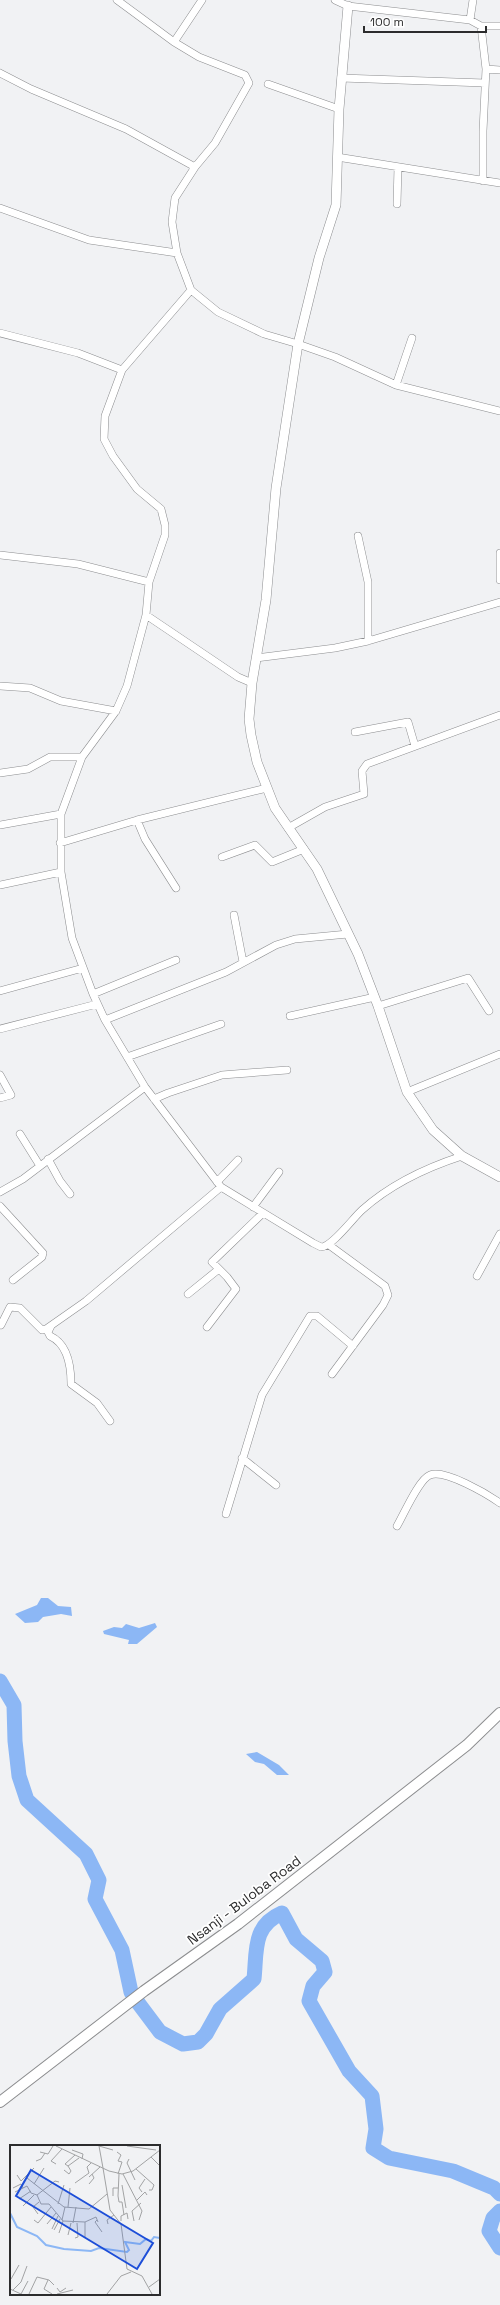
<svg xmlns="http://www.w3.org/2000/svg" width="500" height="2305" font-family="'Space Grotesk',sans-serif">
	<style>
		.water { fill: #8cb7f5 }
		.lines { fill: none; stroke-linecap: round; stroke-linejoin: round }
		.river { stroke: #8cb7f5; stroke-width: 15 }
		.minor-casing { stroke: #8c8d8f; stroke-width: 8 }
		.tertiary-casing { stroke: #8c8d8f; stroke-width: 10 }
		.secondary-casing { stroke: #8c8d8f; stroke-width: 12 }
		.minor { stroke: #fff; stroke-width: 7 }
		.tertiary { stroke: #fff; stroke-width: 9 }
		.secondary { stroke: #fff; stroke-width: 10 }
		.labels { text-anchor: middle; stroke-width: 3.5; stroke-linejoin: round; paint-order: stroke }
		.street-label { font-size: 14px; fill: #2c2c2d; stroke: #fff }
		.inset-river { fill: none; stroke: #8cb7f5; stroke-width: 2 }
		.inset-road { fill: none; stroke: #a2a3a4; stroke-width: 1 }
		.view { fill: #1d4ed8; fill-opacity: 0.15; stroke: #1d4ed8; stroke-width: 2 }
		.inset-edge { fill: none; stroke: #2c2c2d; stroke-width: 2 }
	</style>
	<rect width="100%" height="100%" fill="#f1f2f4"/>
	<path class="water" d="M41,1598H48L58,1606L71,1607L72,1616L61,1614L43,1617L38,1622L25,1623L15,1614L37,1605Z
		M155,1623L157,1627L137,1644H128L129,1640L104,1634L103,1631L114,1627L122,1628L126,1624L139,1628Z
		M257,1752L279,1765L289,1775H277L264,1764L255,1762L246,1754Z"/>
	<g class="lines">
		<path class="river" d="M0,1681L14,1705L15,1741L19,1776L27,1800L86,1854L99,1880L95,1899L122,1950L131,1992L139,2004L160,2032L183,2044L198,2042L206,2034L220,2009L254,1979C257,1951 252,1926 282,1913L296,1939L322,1961L325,1972L313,1986L309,2001L349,2071L372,2096L376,2129L373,2148L389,2158L453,2171L494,2188L500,2194
			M500,2211L493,2218L489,2231L500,2248"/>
		<g class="minor-casing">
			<path id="minor" d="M117,0L174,42L199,57L245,75L249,83L215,143L195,167L175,198L172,222L177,253L191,290L218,312L264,334L298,344L335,357L396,385L500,411
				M335,0L348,6L470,20L481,26H500
				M470,20L473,0
				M481,26L486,69L483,131V181
				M174,42L202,0
				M486,69L500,70
				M0,73L31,89L126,129L195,167
				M341,78L485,83
				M268,84L339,109
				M337,157L500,183
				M397,204L398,167
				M0,208L89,240L177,253
				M191,290L122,370L105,416L104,439L113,456L137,489L161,509L165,525V535L149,582L146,615L127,686L116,711L82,757L61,814V872L72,938L93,994L105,1020L145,1087L221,1187L313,1243C315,1244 319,1246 321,1247C332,1247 353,1218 362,1210C391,1184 425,1168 462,1156
				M0,333L78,353L122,370
				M396,385L412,338
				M358,536L368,582V641
				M500,553V580
				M0,555L78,564L149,582
				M146,615L238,677L252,683
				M256,658L335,648L368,641L500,602
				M0,686L30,688L61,701L116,711
				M355,732L408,722L415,746
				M0,773L28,769L50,757H82
				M137,820L145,839L176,888
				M0,825L61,814
				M288,828L325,807L364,794L362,771L367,764L500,715
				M60,843L137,820L267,788
				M222,857L255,845L272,862L304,849
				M0,885L61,872
				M234,915L243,962
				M0,991L83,968
				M93,994L176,960
				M378,1006L468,978L489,1011
				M290,1016L375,997
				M105,1020L226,972L276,945L295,939L348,934
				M0,1029L97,1004
				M127,1057L221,1024
				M0,1075L11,1095L0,1098
				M407,1092L500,1054
				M154,1099L168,1093L222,1075L287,1070
				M20,1134L40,1166
				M48,1159L60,1181L70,1194
				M217,1182L238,1160
				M0,1192L23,1179L145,1087
				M0,1206L43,1253L42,1257L13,1280
				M253,1207L279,1172
				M329,1245L385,1286L388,1295L383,1305L332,1374
				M477,1276L500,1234
				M188,1294L219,1269
				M1,1325L10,1307L20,1308L42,1330L46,1329L86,1301L221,1187
				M51,1326L48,1332L50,1336C68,1344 71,1366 71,1384L97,1403L110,1421
				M207,1327L236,1289L227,1277L212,1262L263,1213
				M242,1458L276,1485
				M226,1514L262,1395L310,1316H317L353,1346
				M397,1526C404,1514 419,1479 430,1475C445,1469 487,1494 500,1503"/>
		</g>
		<g class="tertiary-casing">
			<path id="tertiary" d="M348,6L339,109L336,205L319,258L298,344L276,488L266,600L252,683L249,719L251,735L257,762L275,808L317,869L358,954L378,1006L407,1092L433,1130L462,1156L500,1177"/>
		</g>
		<g class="secondary-casing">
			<path id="secondary" d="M0,2102L144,1991L238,1924L467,1745L500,1713"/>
		</g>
		<use href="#minor" class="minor"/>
		<use href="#tertiary" class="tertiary"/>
		<use href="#secondary" class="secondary"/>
	</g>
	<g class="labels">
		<g class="street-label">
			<text transform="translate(244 1900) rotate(-37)" y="5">Nsanji - Buloba Road</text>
		</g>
	</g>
	<g transform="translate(10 2145)">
		<rect width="150" height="150" fill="#f1f2f4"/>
		<path class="inset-river" d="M0,68L7,82L27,91L36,100L54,104L81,106L89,103L117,107L119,105L115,97L130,99L136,94L141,96L144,92L150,93"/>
		<path class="inset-road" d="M46,1L99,26L112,29L123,26L150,5M89,1L103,5M89,1L93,23M117,1L146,5M62,5L73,9L72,14M30,7L38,9L43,1M107,7L111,10L108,16L112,17L108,29M141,12L150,21M119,14L117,18L125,35M26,16L31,14L35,8M46,19L41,16L52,4M58,21L55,19L65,10M93,23L100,65L111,79L117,124L132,131L142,149M126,24L144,40L142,45H139M54,25L59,29L61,26L58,21L69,13M109,29L108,51L109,57H112L114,70M113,29L132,66L129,75M7,30L11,36L24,23M79,32L90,22M17,33L54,62L79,64L97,49M65,38L79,28L77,22L81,18M24,39L34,23M79,39L84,33L82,29M112,40L116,63M3,43L11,39L13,43M5,47L17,41L21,48L27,50L45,36L49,37M132,47L129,43L135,34M27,50L31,59H39L53,76L75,77L86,72L88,77M103,51V43H108M9,54L21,46M127,55L135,47L137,50M48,59L54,40M13,61L24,50M58,62L60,43M28,69L23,62L29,57M24,75L28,78L41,62M52,75L55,62M87,75L85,77L92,87M111,76V71L117,68L118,74M124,76L122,66L131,58M75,77V93M63,78L66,62M37,79L46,68M98,79L97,75L104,70M42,84L48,71M44,85L50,74M49,88L53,76M58,90L61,78M65,93L68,92L67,78M1,134L9,120M38,135L34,144L42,149M139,142L150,134M47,143L50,147L56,143M0,144L11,149M3,145L11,137L17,121M11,149L18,136M19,149L27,132L39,135L44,140M47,149L63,145M97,149L111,131L121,127"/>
		<path class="view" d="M21,25L143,98L127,124L6,51Z"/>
		<rect width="150" height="150" class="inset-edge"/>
	</g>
	<path d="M364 26v6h122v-6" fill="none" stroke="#2c2c2d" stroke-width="2"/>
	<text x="370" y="26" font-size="12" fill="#2c2c2d" stroke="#ffffff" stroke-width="3" paint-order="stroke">100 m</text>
</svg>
